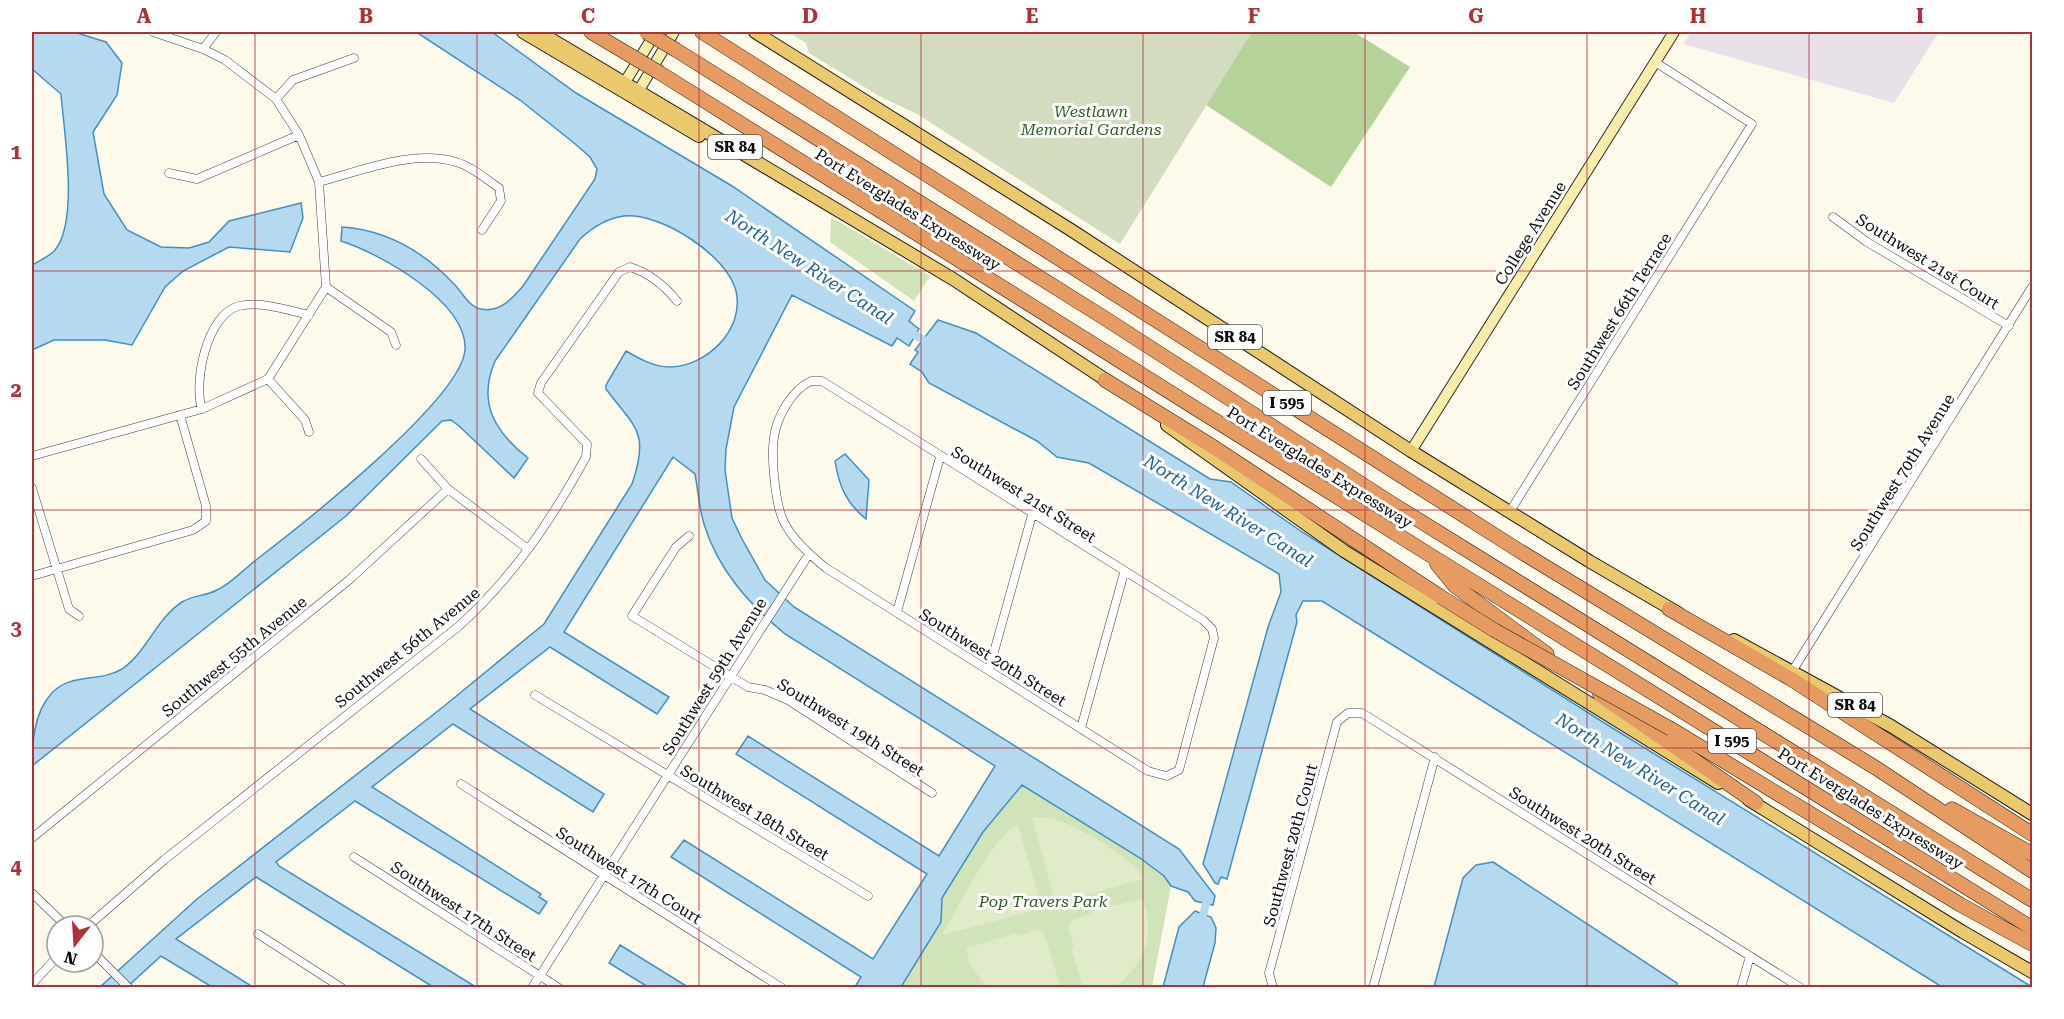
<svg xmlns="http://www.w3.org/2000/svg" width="2064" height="1019" font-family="'Roboto Serif',serif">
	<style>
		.industrial { fill: #e8e0e9 }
		.green { fill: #d0e3b9 }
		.forest { fill: #b4d299 }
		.cemetery { fill: #d3dcbf }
		.pitch { fill: #e0ebc9 }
		.water { fill: #b5daef; stroke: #4390be; stroke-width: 1.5 }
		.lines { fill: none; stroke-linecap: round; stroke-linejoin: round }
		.canal { stroke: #b5daef; stroke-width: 8 }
		.street-casing { stroke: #3e3e3e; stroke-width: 9 }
		.secondary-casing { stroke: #2d2d2d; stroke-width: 12 }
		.primary-casing { stroke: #1c1c1c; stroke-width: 14 }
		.highway-casing { stroke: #1c1c1c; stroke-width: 15 }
		.street { stroke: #fff; stroke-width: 8 }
		.secondary { stroke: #f6edac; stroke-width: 10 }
		.primary { stroke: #eac96e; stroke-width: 12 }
		.highway { stroke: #e59b61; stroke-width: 14 }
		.highway-bridge-casing { stroke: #1c1c1c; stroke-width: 15; stroke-linecap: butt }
		.highway-bridge { stroke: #e59b61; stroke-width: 14 }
		.grid { fill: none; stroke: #ac323a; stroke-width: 1.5; stroke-opacity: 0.55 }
		.labels { text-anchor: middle; stroke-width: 6; stroke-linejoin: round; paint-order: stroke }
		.shield { fill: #fff; stroke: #545454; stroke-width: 1.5 }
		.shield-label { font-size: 15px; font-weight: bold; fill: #0b0b0b }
		.park-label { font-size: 16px; font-style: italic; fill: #305b23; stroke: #fff }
		.street-label { font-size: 16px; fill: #0b0b0b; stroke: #fff }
		.water-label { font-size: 18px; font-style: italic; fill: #22618f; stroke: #fff }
		.neatline { fill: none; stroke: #ac323a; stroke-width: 2 }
		.grid-label { font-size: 20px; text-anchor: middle; font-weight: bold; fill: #ac323a }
	</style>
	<rect width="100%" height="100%" fill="#fdf9eb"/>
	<path class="industrial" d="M1691,32H1939L1894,103L1683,44Z"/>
	<path class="green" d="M831,217L930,276L914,301L830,242Z
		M1022,785L1141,859L1164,876L1171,886L1152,987L901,988L941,922V898L983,832Z"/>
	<path class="forest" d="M1180,32H1354L1410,67L1331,187L1206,105Z"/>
	<path class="cemetery" d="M788,32H1252L1120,244L917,114L879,96L809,53L806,43Z"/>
	<path class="pitch" d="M1032,817C1042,817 1051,818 1060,821C1079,827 1138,861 1143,879L1062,902L1054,898Z
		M1018,825L1041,903L1037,910L942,935C955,913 996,831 1018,825Z
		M1142,899C1158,933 1143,966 1115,987H1083L1071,948L1074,947L1068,928L1072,920L1093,914L1092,911Z
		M1037,930L1044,933L1061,987H986L970,964L966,948L1016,933L1017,936Z"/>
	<path class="water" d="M32,32H74L106,42L122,63L117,95L93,132L104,194L127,230L161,247L189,248L209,242L229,221L301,203L303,218L290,252L229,247L183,271L165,287L132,345L105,340H54L32,350V265C39,261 50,256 55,250C79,221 64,132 61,94L32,69Z
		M416,32H492L576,93L732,186L915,311L909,321L919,329L909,346L897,338L892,346L792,295L734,407L726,449L725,470L732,518L742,539L765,580L794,607L1179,849L1215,896L1213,905L1195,901L1188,892L1171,886L1164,876L1140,858L1022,785L983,832L942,898L941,922L901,987H855L861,977L671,857L684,840L873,959L927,874L736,754L748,736L939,856L995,766L785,634C749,604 718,570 704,524C699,508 698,490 695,474L673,457L564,632L669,697L657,714L550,647L470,709L604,794L593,812L453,724L372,787L541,894L539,897L547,902L539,914L355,801L276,862L279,866L476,987H433L256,877L176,939L253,987H212L161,956L127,987H100L197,899L443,707L544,624L632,484C650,431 635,428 606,389V385L626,351C638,358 654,367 669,367C706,367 745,330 736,291C727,255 660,212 624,216C607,218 593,227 580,239L495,361C477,403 495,432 528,458L514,478L459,426L451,420L442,421L346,516L32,766C32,743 34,713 51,694C70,672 99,683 122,669C147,652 156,619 182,602C193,595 206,596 217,590C231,584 244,569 256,560C299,527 461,400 465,350C468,302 379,253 341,241L342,227C387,230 423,251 454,284C462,292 469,307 481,309C499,313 512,299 523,286L595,179L597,169L590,157L574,143L520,100Z
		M938,320L976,333L1210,479L1231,482L1302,532L1606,724L2032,987H1942L1322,601H1303L1296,615L1297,622L1227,879L1221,877L1218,884L1215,883L1203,864L1268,627L1281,592L1279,574L1089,463L1057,457L1037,441L929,383L922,372L910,364L918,352L915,350Z
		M845,454L869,480L866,519C846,503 839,486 835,461Z
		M1493,862L1677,983L1676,987H1434L1463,878L1476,865Z
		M1195,911L1211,917L1216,928L1215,943L1203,987H1163L1179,927Z
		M620,945L688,987H648L609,963Z"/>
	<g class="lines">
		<path class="canal" d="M906,330L931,344
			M1201,923L1207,900L1203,897"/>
		<g class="street-casing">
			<path id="street" d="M203,49L216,32
				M276,99L293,80L354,58
				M169,173L197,179L299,135
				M319,182C361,171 413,149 456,162C471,166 486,179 499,188L501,201L482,230
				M1833,217L1867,242L2009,326
				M326,287L391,332L396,345
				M268,379L305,420L309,432
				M811,381H822L1203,620L1212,629L1214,638L1179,770L1167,776L1148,771L826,568C811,556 791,538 783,520C775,502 771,456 774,437C777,416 792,390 811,381Z
				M202,409C193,382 207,314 239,306C261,301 287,310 309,315
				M32,456L202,409L268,379L326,287L319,182L299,135L276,99L225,60L203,49L153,32
				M421,459L448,489L528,549
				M32,488L69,609L79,616
				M1509,513L1752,124L1655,62
				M689,536L676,547L632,616L748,687L765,690L788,700L932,793
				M32,576L193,530L206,521V506L180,415
				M897,612L940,457
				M989,670L1032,515
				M1793,670L2032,287
				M535,695L868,896
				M1081,728L1124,573
				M461,784L782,988
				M32,838L349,580L448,489
				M354,857L559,988
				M32,893L66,926
				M88,926L164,860L459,626C514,576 550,522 586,457L587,444L538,393L541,383L619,272L630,267C649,273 664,285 677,301
				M258,934L342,988
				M93,952L129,988
				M32,984L57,957
				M532,988L809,554
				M1273,988L1269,973L1337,722L1348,713H1362L1801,988
				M1373,988L1435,757
				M1741,988L1750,956"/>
		</g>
		<g class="secondary-casing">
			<path id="secondary" d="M625,82L656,32
				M639,90L674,32
				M1411,451L1674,32"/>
		</g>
		<g class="primary-casing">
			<path id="primary" d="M523,32L699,136
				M539,32L953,279L1112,384
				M755,32L1071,230L1411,451L1589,561L1678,613
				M1167,425L1344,551L1718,783
				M1734,640L1891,726L2032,814
				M1749,800L1963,932L2032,972"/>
		</g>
		<g class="highway-casing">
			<path id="highway" d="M591,32L628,54
				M702,32L1518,550L1876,768L2032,871
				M676,50L1106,319L1391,503L2032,900
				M660,73L1430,555L2032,928
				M1105,380L1215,448L1441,597
				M1437,564L1455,586L1547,654
				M1669,609L1791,679L2032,834
				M1600,695L1756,803
				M1671,729L1961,905L2032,944
				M1952,809L2032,854"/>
		</g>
		<use href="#street" class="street"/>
		<use href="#secondary" class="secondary"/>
		<use href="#primary" class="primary"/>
		<use href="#highway" class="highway"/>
		<g class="highway-bridge-casing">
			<path id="highway-bridge" d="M646,32L676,50
				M628,54L660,73
				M1441,597L1494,630L1671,729"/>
		</g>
		<use href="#highway-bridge" class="highway-bridge"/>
	</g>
	<path class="grid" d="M255,32V988M477,32V988M699,32V988M921,32V988M1143,32V988M1365,32V988M1587,32V988M1809,32V988M32,271H2032M32,510H2032M32,748H2032"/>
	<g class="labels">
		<g class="shield">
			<rect x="708" y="135" width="54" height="24" rx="4.5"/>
			<rect x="1208" y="325" width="54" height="24" rx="4.5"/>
			<rect x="1263" y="391" width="48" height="24" rx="4.5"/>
			<rect x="1828" y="693" width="54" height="24" rx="4.5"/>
			<rect x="1708" y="729" width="48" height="24" rx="4.5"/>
		</g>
		<g class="shield-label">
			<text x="735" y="152">SR 84</text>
			<text x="1235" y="342">SR 84</text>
			<text x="1287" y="408">I 595</text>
			<text x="1855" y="710">SR 84</text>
			<text x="1732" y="746">I 595</text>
		</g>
		<g class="park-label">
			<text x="1091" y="117">Westlawn<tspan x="1091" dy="18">Memorial Gardens</tspan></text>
			<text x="1043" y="907">Pop Travers Park</text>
		</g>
		<g class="street-label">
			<text transform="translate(908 209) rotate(32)" y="6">Port Everglades Expressway</text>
			<text transform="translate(1530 233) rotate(-58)" y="6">College Avenue</text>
			<text transform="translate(1928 261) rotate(32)" y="6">Southwest 21st Court</text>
			<text transform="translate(1619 311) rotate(-58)" y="6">Southwest 66th Terrace</text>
			<text transform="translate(1320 467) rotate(32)" y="6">Port Everglades Expressway</text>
			<text transform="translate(1902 472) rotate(-58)" y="6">Southwest 70th Avenue</text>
			<text transform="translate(1024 494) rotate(32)" y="6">Southwest 21st Street</text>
			<text transform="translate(407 647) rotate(-39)" y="6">Southwest 56th Avenue</text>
			<text transform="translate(234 656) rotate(-39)" y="6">Southwest 55th Avenue</text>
			<text transform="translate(993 657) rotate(32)" y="6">Southwest 20th Street</text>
			<text transform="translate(714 676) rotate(-58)" y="6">Southwest 59th Avenue</text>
			<text transform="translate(851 727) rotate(32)" y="6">Southwest 19th Street</text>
			<text transform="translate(1871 808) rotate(32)" y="6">Port Everglades Expressway</text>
			<text transform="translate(755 812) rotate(31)" y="6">Southwest 18th Street</text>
			<text transform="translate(1583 835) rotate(32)" y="6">Southwest 20th Street</text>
			<text transform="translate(1290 845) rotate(-75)" y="6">Southwest 20th Court</text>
			<text transform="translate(629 875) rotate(32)" y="6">Southwest 17th Court</text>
			<text transform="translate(464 911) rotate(33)" y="6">Southwest 17th Street</text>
		</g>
		<g class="water-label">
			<text transform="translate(809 267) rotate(33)" y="6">North New River Canal</text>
			<text transform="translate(1228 511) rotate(32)" y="6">North New River Canal</text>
			<text transform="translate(1640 769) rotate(32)" y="6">North New River Canal</text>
		</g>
	</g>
	<rect width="2064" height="1019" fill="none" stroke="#ffffff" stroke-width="66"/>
	<g transform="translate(75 944) rotate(197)"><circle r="28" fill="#ffffff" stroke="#9d9d9d" stroke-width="1.5"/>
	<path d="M0-4.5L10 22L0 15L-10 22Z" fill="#ac323a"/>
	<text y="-9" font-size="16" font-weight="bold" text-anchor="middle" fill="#0b0b0b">N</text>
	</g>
	<rect x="33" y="33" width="1998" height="953" class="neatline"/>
	<g class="grid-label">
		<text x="144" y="23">A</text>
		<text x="366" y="23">B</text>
		<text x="588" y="23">C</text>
		<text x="810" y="23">D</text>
		<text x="1032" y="23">E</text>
		<text x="1254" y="23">F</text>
		<text x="1476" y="23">G</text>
		<text x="1698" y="23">H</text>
		<text x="1920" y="23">I</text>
		<text x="16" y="159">1</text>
		<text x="16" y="397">2</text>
		<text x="16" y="635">3</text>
		<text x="16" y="874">4</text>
	</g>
</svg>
